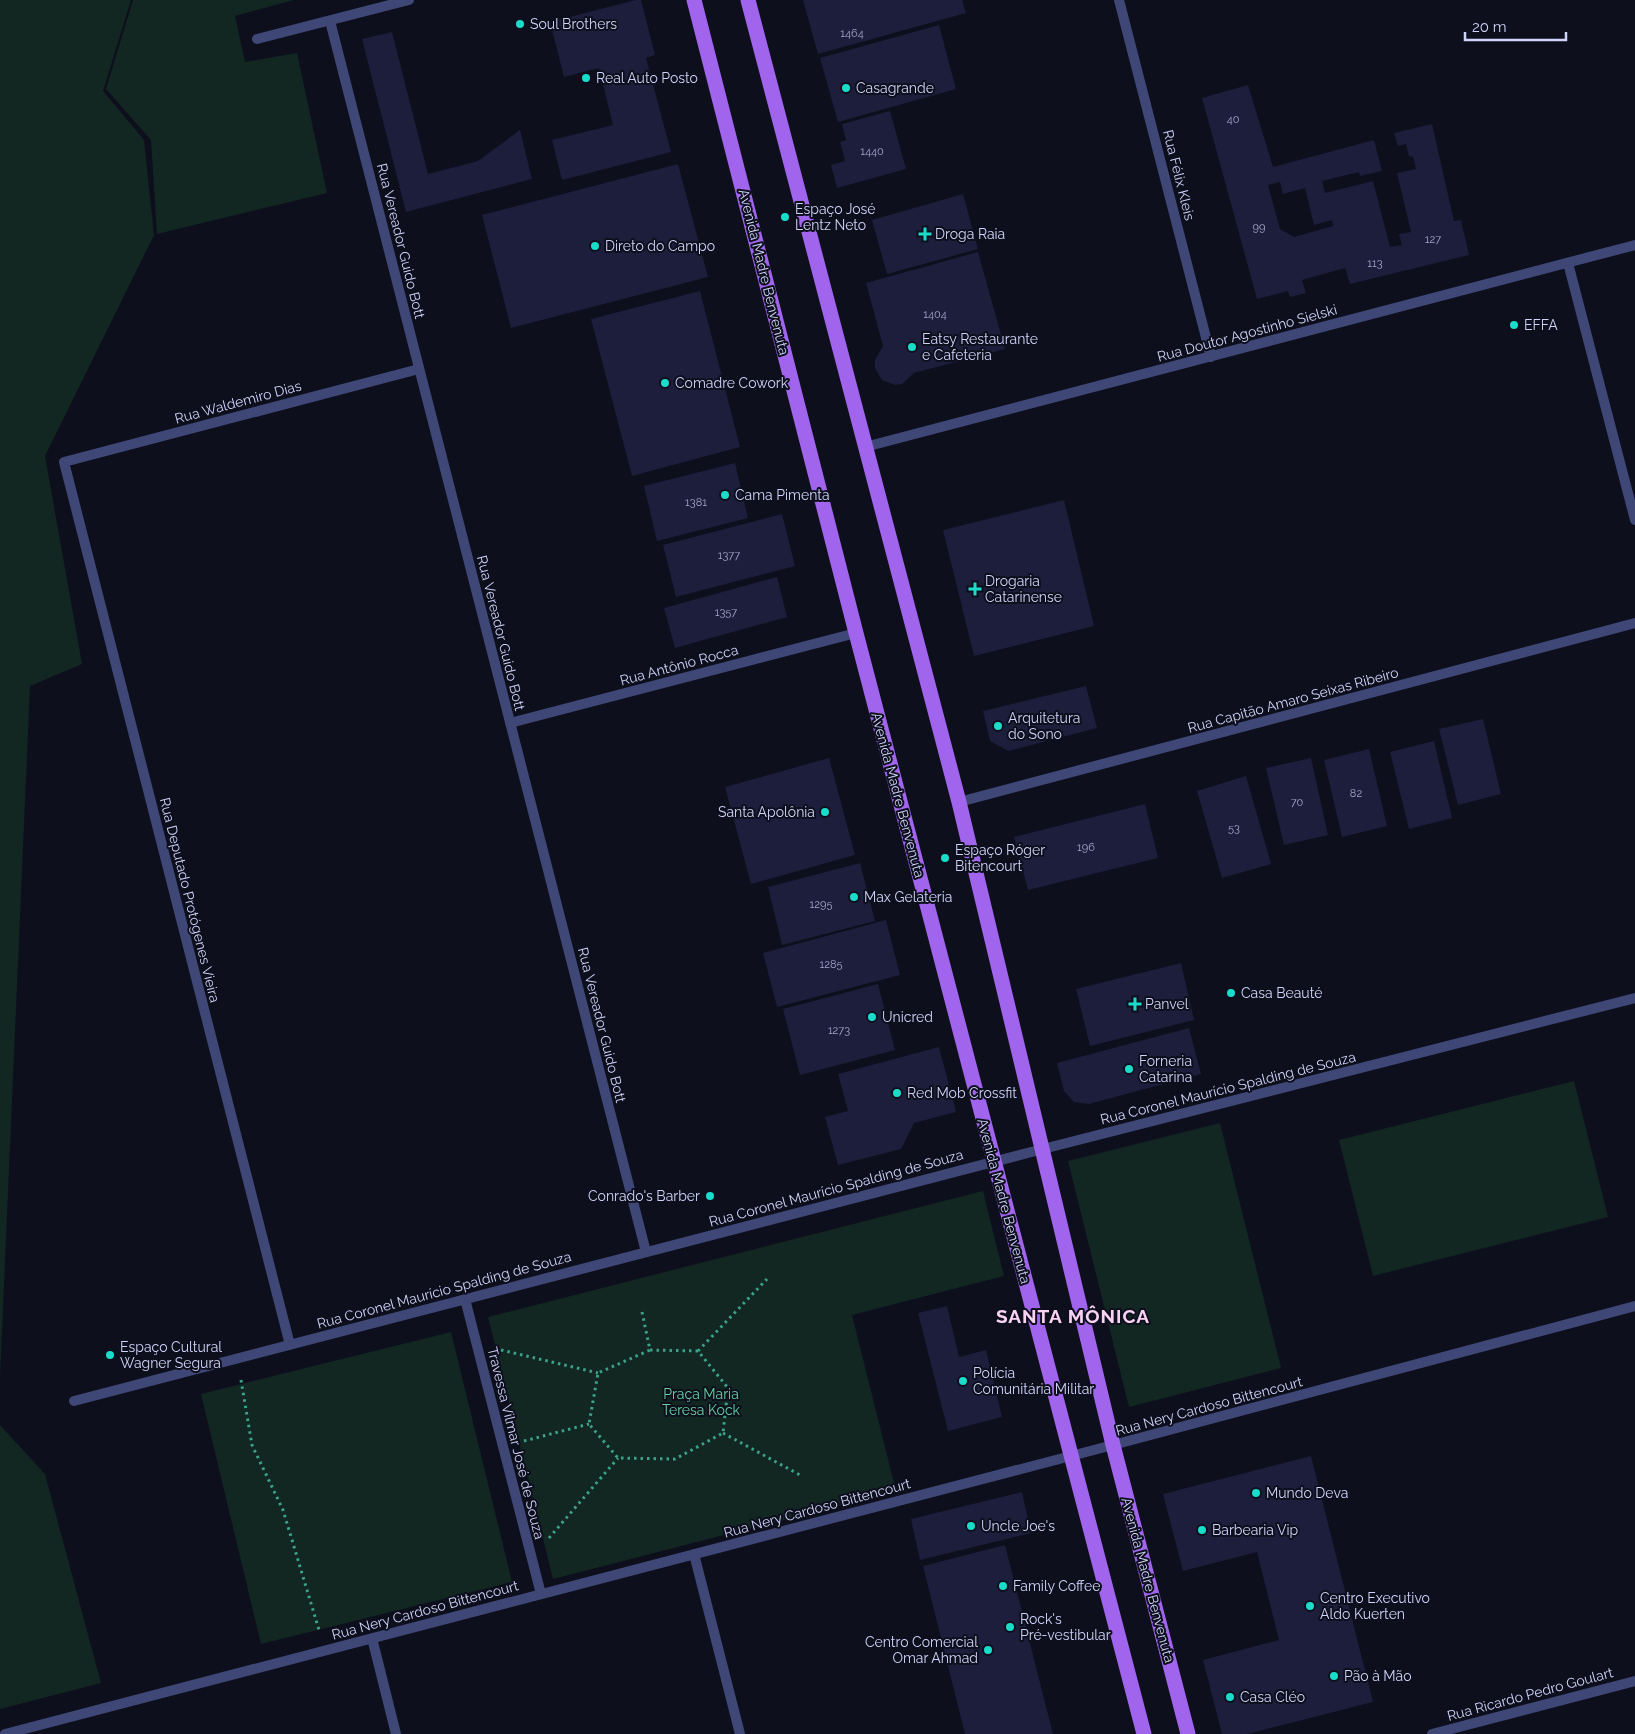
<svg xmlns="http://www.w3.org/2000/svg" width="1635" height="1734" font-family="Raleway,sans-serif">
	<style>
		.green { fill: #122622 }
		.building { fill: #1d1d3c; fill-rule: evenodd }
		.lines { fill: none; stroke-linecap: round; stroke-linejoin: round }
		.path { stroke: #3ba389; stroke-width: 3; stroke-dasharray: 2.5 4; stroke-linecap: butt }
		.street { stroke: #3f4777; stroke-width: 10 }
		.primary { stroke: #a064ed; stroke-width: 15 }
		.poi-dot { fill: #1adcca; stroke: #0e0f1d; stroke-width: 2 }
		.labels { text-anchor: middle; stroke-width: 4; stroke-linejoin: round; paint-order: stroke }
		.number-label { font-size: 11px; fill: #a3a6ca }
		.poi-label { font-size: 14px; fill: #d0d3f9; stroke: #0e0f1d; text-anchor: start }
		.street-label { font-size: 14px; fill: #d0d3f9; stroke: #0e0f1d }
		.park-label { font-size: 14px; fill: #65d0a1; stroke: #0e0f1d }
		.district-label { font-size: 19px; font-weight: bold; letter-spacing: 1px; fill: #fad2f3; stroke: #0e0f1d }
	</style>
	<rect width="100%" height="100%" fill="#0e0f1d"/>
	<path class="green" d="M0,0H131L103,91L144,140L154,235L45,456L82,664L30,686L0,1376Z
		M133,0H294L235,16L245,62L297,53L327,193L157,234L151,140L106,89Z
		M1574,1081L1608,1217L1373,1276L1339,1140Z
		M1220,1123L1281,1368L1129,1407L1068,1161Z
		M983,1191L1004,1276L852,1315L896,1491L553,1579L488,1317Z
		M451,1332L512,1582L261,1644L201,1394Z
		M0,1425L45,1474L101,1683L0,1709Z"/>
	<path class="building" d="M636,0H641L655,55L646,58L671,152L562,180L552,140L613,125L599,68L564,77L550,22Z
		M803,0H962L966,13L818,54Z
		M939,25L956,89L838,122L820,58Z
		M392,32L428,174L478,161L520,130L532,179L406,212L362,39Z
		M1248,85L1273,167L1374,140L1382,171L1360,176L1359,172L1322,181L1325,193L1373,181L1390,247L1402,245L1399,234L1411,232L1397,173L1416,169L1413,157L1409,156L1406,144L1398,146L1394,133L1432,124L1454,221L1461,220L1469,255L1350,284L1345,268L1302,280L1306,293L1290,297L1288,291L1257,299L1202,98ZM1280,182L1283,194L1305,188L1314,225L1332,220L1333,226L1294,237L1280,229L1268,185Z
		M890,111L906,169L837,188L831,165L845,161L840,142L846,140L842,124Z
		M678,164L708,277L511,328L482,215Z
		M963,194L978,249L887,274L872,220Z
		M978,252L1005,349L914,373L902,384L895,385L882,380L875,368V360L883,346L866,283Z
		M700,291L740,447L632,476L591,319Z
		M735,463L748,518L657,541L644,486Z
		M1064,500L1094,626L974,656L943,530Z
		M782,514L795,566L676,597L663,545Z
		M777,577L787,617L675,648L664,608Z
		M1086,686L1097,728L1008,751L990,741L983,711Z
		M1483,719L1501,794L1458,805L1439,729Z
		M1434,741L1452,818L1409,829L1390,752Z
		M1369,749L1387,826L1342,837L1324,760Z
		M829,758L855,855L751,884L725,787Z
		M1311,758L1328,835L1284,845L1266,768Z
		M1246,776L1271,864L1222,878L1197,791Z
		M1145,804L1158,858L1028,890L1014,837Z
		M860,863L875,921L782,945L768,887Z
		M886,920L900,975L777,1007L763,953Z
		M1181,963L1194,1020L1090,1046L1076,989Z
		M878,984L895,1050L800,1075L783,1009Z
		M1189,1028L1201,1074L1089,1104L1074,1102L1064,1091L1057,1063Z
		M939,1047L956,1112L914,1123L901,1149L838,1165L825,1117L848,1111L838,1074Z
		M947,1306L959,1357L986,1350L1002,1417L948,1431L918,1313Z
		M1311,1456L1373,1702L1247,1734H1222L1203,1660L1279,1640L1257,1552L1183,1571L1163,1494Z
		M1022,1492L1031,1533L920,1560L911,1519Z
		M1005,1545L1053,1734H965L923,1566Z"/>
	<g class="lines">
		<path class="path" d="M642,1312L650,1350
			M501,1350L598,1373
			M650,1350L698,1351L728,1388L723,1433L675,1459L618,1458L589,1424L598,1373Z
			M698,1351L767,1279
			M241,1380L252,1445L283,1510L319,1630
			M723,1433L800,1475
			M524,1441L589,1424
			M549,1538L618,1458"/>
		<path class="street" d="M1119,0L1211,357
			M330,21L646,1252
			M257,39L409,0
			M1568,263L1635,520
			M865,447L1635,245
			M510,723L856,633
			M959,802L1635,623
			M465,1299L541,1594
			M290,1345L64,462L419,369
			M74,1401L1043,1149L1635,998
			M694,1554L740,1734
			M372,1638L396,1734
			M5,1734L1113,1445L1635,1306
			M1432,1734L1635,1681"/>
		<path class="primary" d="M694,0L856,633L1144,1734
			M748,0L959,802L1113,1445L1188,1734"/>
	</g>
	<g class="poi-dot">
		<circle cx="520" cy="24" r="5"/>
		<circle cx="586" cy="78" r="5"/>
		<circle cx="846" cy="88" r="5"/>
		<circle cx="785" cy="217" r="5"/>
		<path d="M922.5 226.5h5v5h5v5h-5v5h-5v-5h-5v-5h5z"/>
		<circle cx="595" cy="246" r="5"/>
		<circle cx="1514" cy="325" r="5"/>
		<circle cx="912" cy="347" r="5"/>
		<circle cx="665" cy="383" r="5"/>
		<circle cx="725" cy="495" r="5"/>
		<path d="M972.5 581.5h5v5h5v5h-5v5h-5v-5h-5v-5h5z"/>
		<circle cx="998" cy="726" r="5"/>
		<circle cx="825" cy="812" r="5"/>
		<circle cx="945" cy="858" r="5"/>
		<circle cx="854" cy="897" r="5"/>
		<circle cx="1231" cy="993" r="5"/>
		<path d="M1132.5 996.5h5v5h5v5h-5v5h-5v-5h-5v-5h5z"/>
		<circle cx="872" cy="1017" r="5"/>
		<circle cx="1129" cy="1069" r="5"/>
		<circle cx="897" cy="1093" r="5"/>
		<circle cx="710" cy="1196" r="5"/>
		<circle cx="110" cy="1355" r="5"/>
		<circle cx="963" cy="1381" r="5"/>
		<circle cx="1256" cy="1493" r="5"/>
		<circle cx="971" cy="1526" r="5"/>
		<circle cx="1202" cy="1530" r="5"/>
		<circle cx="1003" cy="1586" r="5"/>
		<circle cx="1310" cy="1606" r="5"/>
		<circle cx="1010" cy="1627" r="5"/>
		<circle cx="988" cy="1650" r="5"/>
		<circle cx="1334" cy="1676" r="5"/>
		<circle cx="1230" cy="1697" r="5"/>
	</g>
	<g class="labels">
		<g class="number-label">
			<text x="852" y="37">1464</text>
			<text x="1233" y="123">40</text>
			<text x="872" y="155">1440</text>
			<text x="1259" y="231">99</text>
			<text x="1433" y="243">127</text>
			<text x="1375" y="267">113</text>
			<text x="935" y="318">1404</text>
			<text x="696" y="506">1381</text>
			<text x="729" y="559">1377</text>
			<text x="726" y="616">1357</text>
			<text x="1356" y="797">82</text>
			<text x="1297" y="806">70</text>
			<text x="1234" y="832">53</text>
			<text x="1086" y="851">196</text>
			<text x="821" y="908">1295</text>
			<text x="831" y="968">1285</text>
			<text x="839" y="1034">1273</text>
		</g>
		<g class="poi-label">
			<text x="530" y="29">Soul Brothers</text>
			<text x="596" y="83">Real Auto Posto</text>
			<text x="856" y="93">Casagrande</text>
			<text x="795" y="214">Espaço José<tspan x="795" dy="16">Lentz Neto</tspan></text>
			<text x="935" y="239">Droga Raia</text>
			<text x="605" y="251">Direto do Campo</text>
			<text x="1524" y="330">EFFA</text>
			<text x="922" y="344">Eatsy Restaurante<tspan x="922" dy="16">e Cafeteria</tspan></text>
			<text x="675" y="388">Comadre Cowork</text>
			<text x="735" y="500">Cama Pimenta</text>
			<text x="985" y="586">Drogaria<tspan x="985" dy="16">Catarinense</tspan></text>
			<text x="1008" y="723">Arquitetura<tspan x="1008" dy="16">do Sono</tspan></text>
			<text x="815" y="817" text-anchor="end">Santa Apolônia</text>
			<text x="955" y="855">Espaço Róger<tspan x="955" dy="16">Bitencourt</tspan></text>
			<text x="864" y="902">Max Gelateria</text>
			<text x="1241" y="998">Casa Beauté</text>
			<text x="1145" y="1009">Panvel</text>
			<text x="882" y="1022">Unicred</text>
			<text x="1139" y="1066">Forneria<tspan x="1139" dy="16">Catarina</tspan></text>
			<text x="907" y="1098">Red Mob Crossfit</text>
			<text x="700" y="1201" text-anchor="end">Conrado's Barber</text>
			<text x="120" y="1352">Espaço Cultural<tspan x="120" dy="16">Wagner Segura</tspan></text>
			<text x="973" y="1378">Polícia<tspan x="973" dy="16">Comunitária Militar</tspan></text>
			<text x="1266" y="1498">Mundo Deva</text>
			<text x="981" y="1531">Uncle Joe's</text>
			<text x="1212" y="1535">Barbearia Vip</text>
			<text x="1013" y="1591">Family Coffee</text>
			<text x="1320" y="1603">Centro Executivo<tspan x="1320" dy="16">Aldo Kuerten</tspan></text>
			<text x="1020" y="1624">Rock's<tspan x="1020" dy="16">Pré-vestibular</tspan></text>
			<text x="978" y="1647" text-anchor="end">Centro Comercial<tspan x="978" dy="16">Omar Ahmad</tspan></text>
			<text x="1344" y="1681">Pão à Mão</text>
			<text x="1240" y="1702">Casa Cléo</text>
		</g>
		<g class="street-label">
			<text transform="translate(1179 175) rotate(76)" y="5">Rua Félix Kleis</text>
			<text transform="translate(401 241) rotate(76)" y="5">Rua Vereador Guido Bott</text>
			<text transform="translate(764 272) rotate(76)" y="5">Avenida Madre Benvenuta</text>
			<text transform="translate(1247 333) rotate(-15)" y="5">Rua Doutor Agostinho Sielski</text>
			<text transform="translate(238 402) rotate(-15)" y="5">Rua Waldemiro Dias</text>
			<text transform="translate(501 633) rotate(76)" y="5">Rua Vereador Guido Bott</text>
			<text transform="translate(679 665) rotate(-15)" y="5">Rua Antônio Rocca</text>
			<text transform="translate(1293 700) rotate(-15)" y="5">Rua Capitão Amaro Seixas Ribeiro</text>
			<text transform="translate(898 795) rotate(75)" y="5">Avenida Madre Benvenuta</text>
			<text transform="translate(190 900) rotate(76)" y="5">Rua Deputado Protógenes Vieira</text>
			<text transform="translate(602 1025) rotate(76)" y="5">Rua Vereador Guido Bott</text>
			<text transform="translate(1228 1088) rotate(-14)" y="5">Rua Coronel Maurício Spalding de Souza</text>
			<text transform="translate(836 1188) rotate(-15)" y="5">Rua Coronel Maurício Spalding de Souza</text>
			<text transform="translate(1004 1201) rotate(75)" y="5">Avenida Madre Benvenuta</text>
			<text transform="translate(444 1290) rotate(-15)" y="5">Rua Coronel Maurício Spalding de Souza</text>
			<text transform="translate(1209 1406) rotate(-15)" y="5">Rua Nery Cardoso Bittencourt</text>
			<text transform="translate(516 1443) rotate(76)" y="5">Travessa Vilmar José de Souza</text>
			<text transform="translate(817 1508) rotate(-15)" y="5">Rua Nery Cardoso Bittencourt</text>
			<text transform="translate(1148 1580) rotate(75)" y="5">Avenida Madre Benvenuta</text>
			<text transform="translate(425 1610) rotate(-15)" y="5">Rua Nery Cardoso Bittencourt</text>
			<text transform="translate(1530 1694) rotate(-15)" y="5">Rua Ricardo Pedro Goulart</text>
		</g>
		<g class="park-label">
			<text x="701" y="1399">Praça Maria<tspan x="701" dy="16">Teresa Kock</tspan></text>
		</g>
		<g class="district-label">
			<text x="1073" y="1323">SANTA MÔNICA</text>
		</g>
	</g>
	<path d="M1465 32v8h101v-8" fill="none" stroke="#d0d3f9" stroke-width="2.5"/>
	<text x="1472" y="32" font-size="15" fill="#d0d3f9" stroke="#0e0f1d" stroke-width="4" paint-order="stroke">20 m</text>
</svg>
